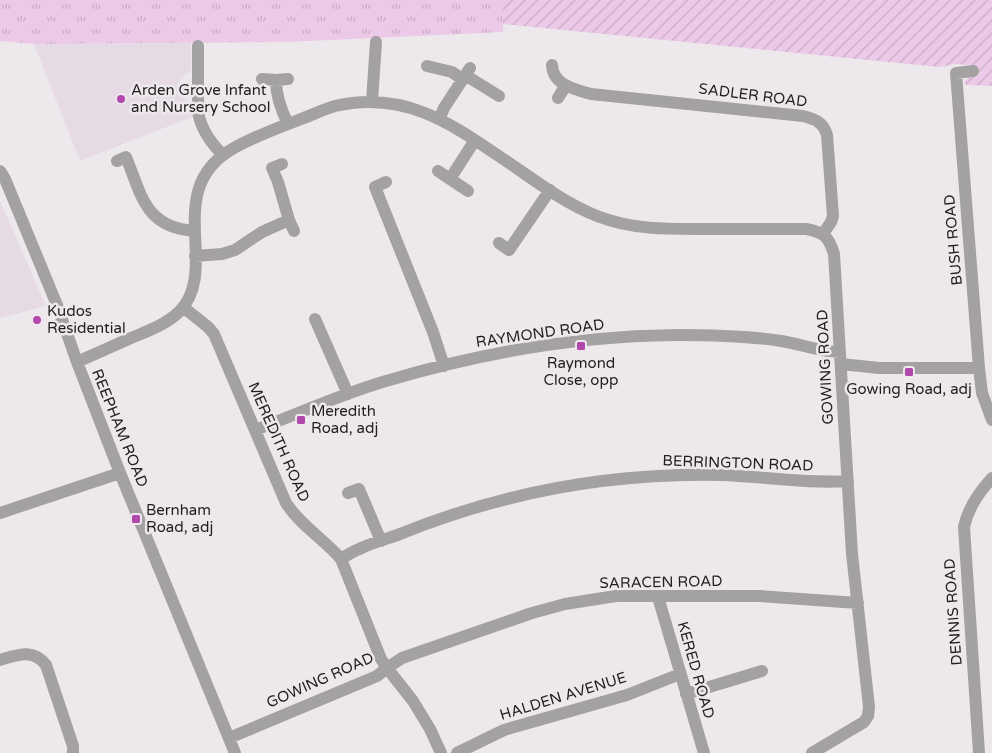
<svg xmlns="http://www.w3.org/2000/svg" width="992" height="753" font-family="'Varela Round',sans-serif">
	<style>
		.built { fill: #e6dbe4 }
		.grass { fill: url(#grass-tufts) }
		.garden { fill: url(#garden-furrows) }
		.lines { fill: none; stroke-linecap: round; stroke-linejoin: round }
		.minor { stroke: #a4a1a3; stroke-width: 12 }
		.poi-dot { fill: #b148aa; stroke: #ede8ec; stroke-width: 2 }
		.labels { text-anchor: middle; stroke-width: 5; stroke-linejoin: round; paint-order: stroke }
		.poi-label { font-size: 15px; fill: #201e1f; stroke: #ede8ec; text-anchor: start }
		.street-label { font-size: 15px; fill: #201e1f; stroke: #ede8ec }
	</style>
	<defs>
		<pattern id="grass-tufts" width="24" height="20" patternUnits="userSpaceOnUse" patternTransform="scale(1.25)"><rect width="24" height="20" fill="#ebc9e7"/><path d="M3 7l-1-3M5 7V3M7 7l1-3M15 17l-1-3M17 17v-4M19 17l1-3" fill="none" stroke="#c9acc6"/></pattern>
		<pattern id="garden-furrows" width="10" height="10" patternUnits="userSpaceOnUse" patternTransform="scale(1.25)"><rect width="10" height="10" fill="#ebc9e7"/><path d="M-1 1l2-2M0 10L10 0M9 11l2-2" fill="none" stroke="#c9acc6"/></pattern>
	</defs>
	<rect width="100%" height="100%" fill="#ede8ec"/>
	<path class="built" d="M191,43V70L180,79L179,94L192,105V117L80,161L34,44Z
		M0,201L46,306L0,318Z"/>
	<path class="grass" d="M0,0H503V32L287,42L34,44L0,41Z"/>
	<path class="garden" d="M503,0H992V86L966,85L964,82L970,76L976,75L974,65C968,66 963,64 956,64C950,64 946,67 939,67L503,24Z"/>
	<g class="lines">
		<path class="minor" d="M198,46V112C201,129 210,142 222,154
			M552,65C553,85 574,89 591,94L803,116C815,119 823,122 827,135L833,216L831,222L823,234
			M427,66L452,72L462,79
			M973,71L956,73L979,368L982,393L992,420
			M465,75L499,96
			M262,79L276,80
			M558,98L566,85
			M372,101L376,42
			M439,119L444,108L470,68
			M288,124C281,110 276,96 276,80L288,79
			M117,161L126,157C142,196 145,227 194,231
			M282,164L272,168L278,182L289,220
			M0,171L5,179L57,305L77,362L120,473L235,753
			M438,171L450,179
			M386,182L375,187L433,332L444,366
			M468,191L450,179L475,140
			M499,243L509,250L550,190
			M195,256L222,254L235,250L262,232L289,220L294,231
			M183,307L208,327L214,334L286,503C300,525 324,539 341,559L381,659L387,668L402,658L532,613L565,604L616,596H760L858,603
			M315,319L348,394
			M77,362C95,354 113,346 131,338C148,331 165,325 179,312C222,268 160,189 234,148C255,136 278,128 301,119C312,115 324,109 335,106C409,89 457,128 515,167C541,185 567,204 597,216C635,231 675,229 715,229C745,229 776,229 806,229C824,232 829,237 834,254L852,554L869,707L868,716L864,722L812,753
			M841,364L879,368H979
			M255,430C298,414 341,394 386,381C479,353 578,336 676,335C708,335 749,336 781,341C801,344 820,352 840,352
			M348,493L359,489L381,541
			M0,513L120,473
			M341,559C358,547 381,541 400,534C501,493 610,473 719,475C762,476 805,484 848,481
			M658,597L704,753
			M0,660C17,655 33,648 46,665L73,746V753
			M686,694L762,671
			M229,738L377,676L387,668L413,701L430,729L441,753
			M457,753L504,730L627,695L680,674
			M979,753L964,527C968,508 979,492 992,478"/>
	</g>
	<g class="poi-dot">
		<circle cx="121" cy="99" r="5"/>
		<circle cx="37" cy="320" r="5"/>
		<rect x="576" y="341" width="10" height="10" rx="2.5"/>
		<rect x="904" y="367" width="10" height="10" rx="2.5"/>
		<rect x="296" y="415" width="10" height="10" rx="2.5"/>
		<rect x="131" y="514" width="10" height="10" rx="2.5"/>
	</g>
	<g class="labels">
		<g class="poi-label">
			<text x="131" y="95">Arden Grove Infant<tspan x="131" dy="17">and Nursery School</tspan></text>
			<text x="47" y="316">Kudos<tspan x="47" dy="17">Residential</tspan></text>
			<text x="581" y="368" text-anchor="middle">Raymond<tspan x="581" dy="17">Close, opp</tspan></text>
			<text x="909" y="394" text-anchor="middle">Gowing Road, adj</text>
			<text x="311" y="416">Meredith<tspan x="311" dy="17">Road, adj</tspan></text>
			<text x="146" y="515">Bernham<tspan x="146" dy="17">Road, adj</tspan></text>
		</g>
		<g class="street-label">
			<text transform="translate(753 95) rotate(7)" y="5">SADLER ROAD</text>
			<text transform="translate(953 240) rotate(-95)" y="5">BUSH ROAD</text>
			<text transform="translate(540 333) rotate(-8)" y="5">RAYMOND ROAD</text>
			<text transform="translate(825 367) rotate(-93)" y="5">GOWING ROAD</text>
			<text transform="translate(120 428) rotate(68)" y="5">REEPHAM ROAD</text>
			<text transform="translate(279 442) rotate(66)" y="5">MEREDITH ROAD</text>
			<text transform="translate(738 463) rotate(2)" y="5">BERRINGTON ROAD</text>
			<text transform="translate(661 582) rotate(-1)" y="5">SARACEN ROAD</text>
			<text transform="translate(953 612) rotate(-94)" y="5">DENNIS ROAD</text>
			<text transform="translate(696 670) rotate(74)" y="5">KERED ROAD</text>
			<text transform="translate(320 680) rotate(-24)" y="5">GOWING ROAD</text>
			<text transform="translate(563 696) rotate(-17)" y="5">HALDEN AVENUE</text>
		</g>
	</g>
</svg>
